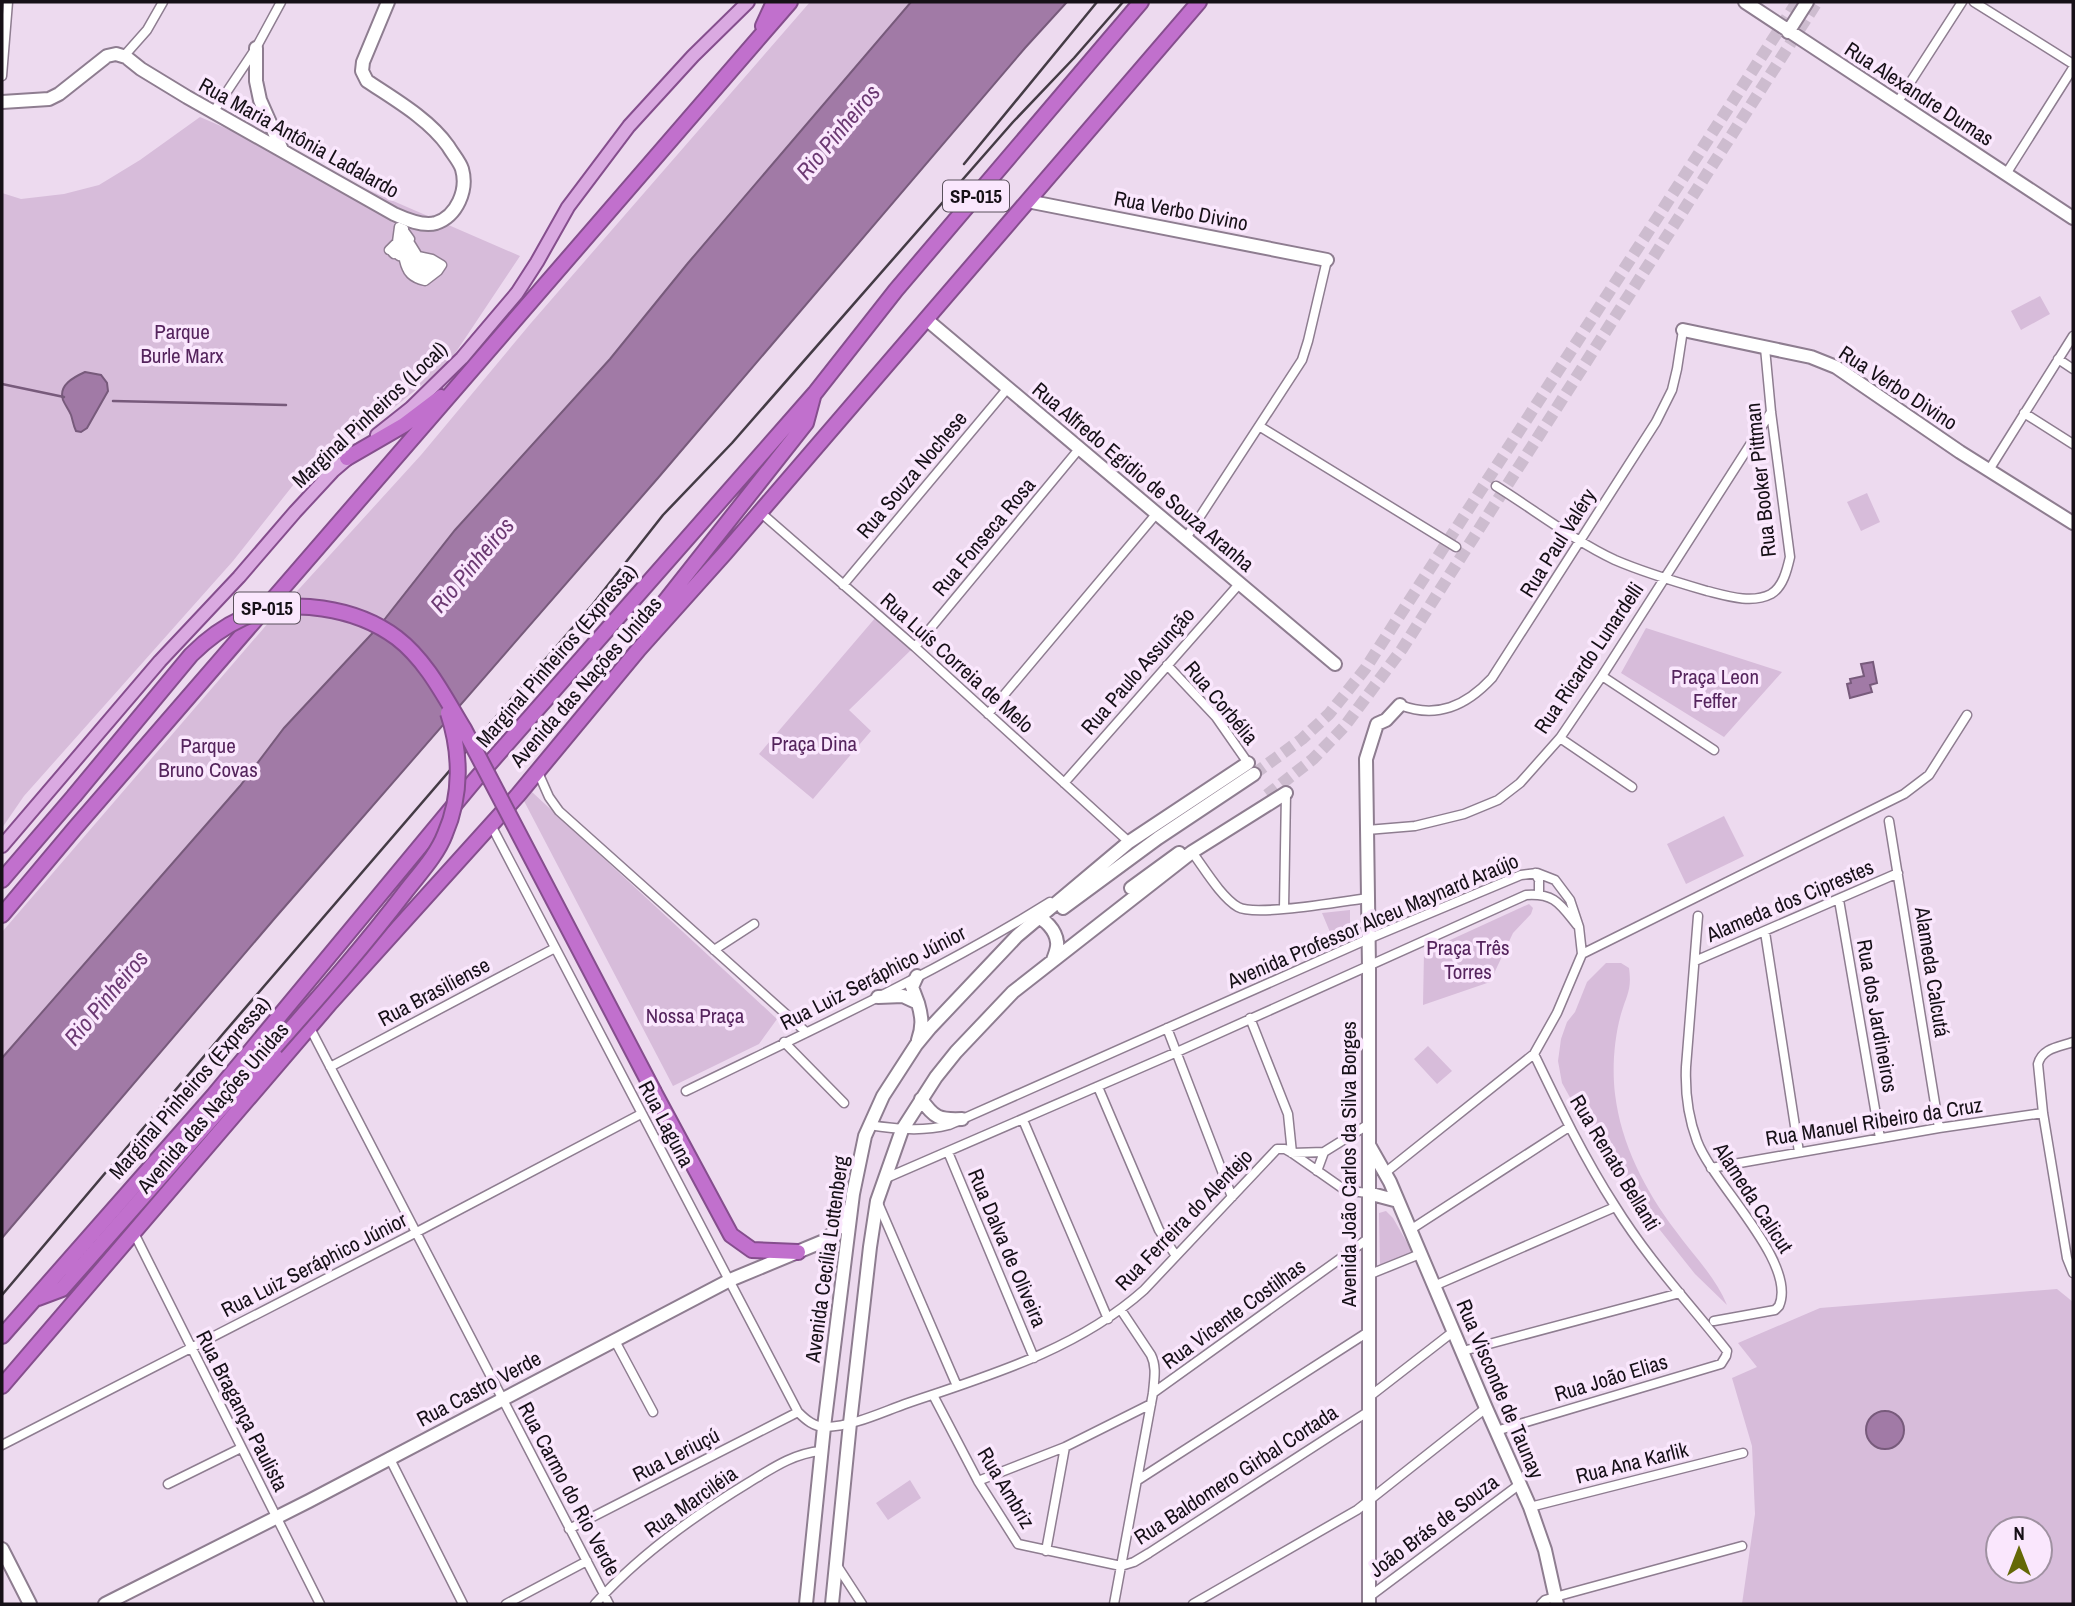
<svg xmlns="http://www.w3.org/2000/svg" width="2075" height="1606" font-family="'Archivo Narrow',sans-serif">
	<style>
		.green { fill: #d7bcda; fill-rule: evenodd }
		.water { fill: #a17aa6; stroke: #775a7b; stroke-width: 2 }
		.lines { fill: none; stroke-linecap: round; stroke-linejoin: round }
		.stream { stroke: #775a7b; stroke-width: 2.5 }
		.secondary-tunnel { stroke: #cdbccf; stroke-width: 12; stroke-dasharray: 12 6; stroke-linecap: butt }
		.street-casing { stroke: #8e7d90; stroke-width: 11 }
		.secondary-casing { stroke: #8e7d90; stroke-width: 16 }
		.primary-casing { stroke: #854e8d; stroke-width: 16 }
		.highway-casing { stroke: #854e8d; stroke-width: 18 }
		.street { stroke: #fff; stroke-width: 8 }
		.secondary { stroke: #fff; stroke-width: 12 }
		.primary { stroke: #daa9e1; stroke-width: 12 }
		.highway { stroke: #c170cd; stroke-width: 14 }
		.rail { stroke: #443b45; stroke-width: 2.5 }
		.highway-bridge-casing { stroke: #854e8d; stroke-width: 18; stroke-linecap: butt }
		.highway-bridge { stroke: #c170cd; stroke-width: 14 }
		.labels { text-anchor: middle; stroke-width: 7; stroke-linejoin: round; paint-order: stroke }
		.shield { fill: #fae7fd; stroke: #5a505c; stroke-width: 2 }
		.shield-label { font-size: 19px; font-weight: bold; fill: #161017 }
		.street-label { font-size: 21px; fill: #161017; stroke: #fae7fd }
		.park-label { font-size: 21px; fill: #55245d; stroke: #fae7fd }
		.water-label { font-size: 23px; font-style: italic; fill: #6c3973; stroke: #fae7fd }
	</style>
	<rect width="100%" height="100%" fill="#eddaef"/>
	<path class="green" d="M810,2H911L688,263L610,359L455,530L427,568L360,646L284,728L240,786L2,1058V932L269,622L421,455L531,323Z
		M200,117L520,256L448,364L356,438L332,453L294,484L233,561L24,796L2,828V193L21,199L64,194L99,185L140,160Z
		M2040,296L2050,314L2021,330L2011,311Z
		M1867,493L1880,522L1861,531L1847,502Z
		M876,617L912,649L849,710L871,731L813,799L759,754Z
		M1646,628L1782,672L1724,737L1621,673Z
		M532,792L777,1019L759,1044L673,1086L524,801Z
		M1724,816L1744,856L1686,884L1667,844Z
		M1529,904L1533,908L1531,914L1513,933L1490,982L1423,1005L1424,952Z
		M1350,910V933L1329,942L1326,934L1330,932L1322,913Z
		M1606,963H1621L1629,968C1632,990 1627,994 1621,1014C1614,1039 1612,1069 1615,1094C1621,1144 1645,1190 1675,1230C1693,1255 1715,1276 1727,1305L1695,1274L1613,1171L1588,1130L1562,1083L1558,1061L1561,1039L1567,1022L1575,1012L1587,982Z
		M1428,1046L1452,1071L1437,1084L1414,1059Z
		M1386,1211L1393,1218L1413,1253L1380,1266L1379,1213Z
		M2057,1289L2073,1302V1604H1742L1755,1514L1752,1446L1732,1378L1757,1367L1738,1343L1820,1308ZM1998,1529H2040V1571H1998Z
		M910,1480L921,1498L888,1520L876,1503Z"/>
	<path class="water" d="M911,2H1067L1025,48L658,478L275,918L2,1238V1058L240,786L284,728L380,625L455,530L610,359L688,263Z
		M85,372L101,375L107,383L108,391L87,428L81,432L76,431C73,425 73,421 71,415C69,410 65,405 63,400C58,385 74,377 85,372Z
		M1873,662L1877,683L1870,685L1872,692L1850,698L1847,684L1851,683L1850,679L1864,676L1861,664Z
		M1866 1430a19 19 0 1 1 38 0a19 19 0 1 1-38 0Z"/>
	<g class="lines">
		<path class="stream" d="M2,384L64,397
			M113,401L286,405"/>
		<path class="secondary-tunnel" d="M1254,774L1302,739L1329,714L1365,669L1797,2
			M1267,795L1313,759L1344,727L1402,649L1817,2"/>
		<g class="street-casing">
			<path id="street" d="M1974,2L2073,64
				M124,56L147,30L163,2
				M2,76L8,2
				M1897,103L1962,2
				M214,111L256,48L281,2
				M2006,174L2073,68
				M389,250L397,242L399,227L404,229L399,246L392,252L394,254L402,244L405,232L410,239L399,256L404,257L410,250V243L418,256L432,259L442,265L438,271L425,281C412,278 407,273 404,260L407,264L408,271L422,278L434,270L436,265L421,260L414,251L407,257L410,268L423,273L429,271V267H425L418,258L413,256L411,265C416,268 419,269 425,269L414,260L412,266H419L413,263
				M2058,359L2073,369
				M2024,413L2073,444
				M1259,426L1456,547
				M1989,470L2073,336
				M1496,486C1533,509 1576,542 1615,560C1645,573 1676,582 1707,591C1727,596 1752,604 1771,594C1783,587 1787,570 1790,557L1771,412L1765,348
				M760,512L915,647L1129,842
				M1186,538L1302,360L1308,341L1327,260
				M843,585L1007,389
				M915,647L1079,449
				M1167,665L1216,717L1248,763
				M1602,676L1714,750
				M1400,705C1437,719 1466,706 1492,678L1656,422L1672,390L1677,369L1683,330
				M988,714L1157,513
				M1560,738L1632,787
				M537,770L549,797L559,811L806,1032
				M1064,783L1240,583
				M1889,821L1939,1128
				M491,825L798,1412C806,1420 814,1427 826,1427C854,1426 882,1412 908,1403C991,1375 1078,1349 1144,1290L1277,1149H1285L1292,1153L1342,1188L1350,1191L1368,1193
				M1367,830L1415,826L1464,814L1498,800L1520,783L1560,738L1602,676L1771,412
				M1192,852C1204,868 1221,897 1238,907C1255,917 1344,901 1368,898
				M1535,873L1539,880V894
				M1839,900L1880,1138
				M1284,908L1286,793
				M1698,916L1686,1067C1685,1092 1688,1117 1697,1141C1713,1184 1798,1263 1779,1306L1775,1310L1714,1321
				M1765,932L1799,1152
				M714,950L754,924
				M1582,954L1904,794L1929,775L1967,715
				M1695,961L1898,873
				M1250,1018L1288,1114L1292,1153
				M310,1028L609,1604
				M1167,1028L1232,1197
				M784,1042L844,1103
				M2073,1042C2059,1047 2042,1048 2038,1064L2043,1113L2067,1258L2073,1273
				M330,1067L555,948
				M1098,1087L1159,1230L1176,1256
				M686,1091C809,1031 934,974 1050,902
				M1023,1120L1108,1319
				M869,1125C896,1129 922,1132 949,1125L1368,939L1521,875L1537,873L1555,880L1570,900L1579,927L1582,954L1557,1013L1534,1054L1386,1172
				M948,1152L1034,1358
				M1292,1153L1324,1152L1369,1124
				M1711,1168L1939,1128L2043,1113
				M1317,1171L1324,1152
				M884,1179L1177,1052L1526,895C1555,893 1560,904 1577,925
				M878,1203L957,1386
				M1410,1230L1569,1127
				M134,1233L320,1604
				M1368,1275L1420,1254
				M1434,1286L1615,1207
				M614,1339L653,1412
				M1463,1351L1680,1293
				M1153,1393L1369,1238
				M933,1395L978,1481L1018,1544L1121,1566L1134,1562L1149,1553L1369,1411
				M1369,1397L1454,1331
				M1496,1431L1721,1364L1726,1356L1727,1351C1689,1303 1647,1258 1615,1206C1584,1158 1559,1106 1534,1054
				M2,1445L415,1233L641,1114
				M389,1457L463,1604
				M1138,1480L1368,1332
				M978,1481L1065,1447L1151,1404
				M168,1484L241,1448
				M1530,1507L1743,1453
				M569,1529L798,1412
				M1046,1551L1065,1447
				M836,1564L862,1604
				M1369,1597L1520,1484
				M506,1604L587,1561
				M595,1604C639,1555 692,1517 748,1483C771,1469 794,1453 821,1451
				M1114,1604L1153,1393C1154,1380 1157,1367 1151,1355L1121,1310
				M1193,1604L1357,1510L1486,1408
				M1541,1604L1545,1600L1555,1597L1742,1546"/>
		</g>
		<g class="secondary-casing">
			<path id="secondary" d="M1745,2L2073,218
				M1788,32L1807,2
				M256,48V81L260,100L282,150
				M2,102L49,99L59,94L107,56L116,54L126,57L141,69L187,97L394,214C405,219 423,227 436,223C457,216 468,190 462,169C460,162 452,153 448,146C429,119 394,99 367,81L362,71L363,62L388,2
				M1027,201L1327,260
				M926,319L1335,664
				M1683,330L1811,357L1836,367L1960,452L2073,523
				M1131,888L1179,853
				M1063,908L1158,838L1254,774
				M1034,916C1045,918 1056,931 1057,942C1058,948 1055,954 1053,960
				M917,976L912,987L918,1003
				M878,997L903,996L918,1003C922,1017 923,1026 918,1040
				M921,1099C934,1118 939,1120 962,1119
				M1369,1145L1390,1182L1486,1408L1530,1507L1545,1550L1557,1604
				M1368,1193L1398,1201
				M2,1549L30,1604
				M105,1604L309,1501L730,1280L824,1241L839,1227L847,1211
				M806,1604L824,1427L853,1194L865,1136L883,1096L916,1045L930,1028L1017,936L1129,842L1248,763
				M832,1604L850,1423L870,1247L877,1201L902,1130L936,1077L956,1052L1013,992L1192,852L1286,793
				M1369,1604V967L1366,759L1377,724L1386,720L1400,705"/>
		</g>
		<g class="primary-casing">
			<path id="primary" d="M377,435L411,408L462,358L517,293L537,262L568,207L629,126L693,56L748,2
				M2,846L160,661L239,577L295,512L333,471L354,453"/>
		</g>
		<g class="highway-casing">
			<path id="highway" d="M763,26L774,2
				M347,458L404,425L441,397
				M647,633L659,609L806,423L813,397
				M2,880L74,796
				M2,915L75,828L790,2
				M654,1092L731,1235L752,1250L798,1252
				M38,1298L62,1289L275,1047
				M2,1336L214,1095L475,780L815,393L896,290L1141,2
				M2,1386L331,1002L518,795L639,649L725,553L1199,2"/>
		</g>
		<use href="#street" class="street"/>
		<use href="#secondary" class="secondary"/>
		<use href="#primary" class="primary"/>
		<use href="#highway" class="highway"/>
		<path class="rail" d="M964,164L1097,2
			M2,1295L222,1035L593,604L663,515L732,443L1013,122L1074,58L1123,2"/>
		<g class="highway-bridge-casing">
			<path id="highway-bridge" d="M74,796L191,655C207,639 223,627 243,618C290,596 357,608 397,638C427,661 445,698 464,729L654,1092
				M275,1047C320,996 365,945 406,891C420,873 437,855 445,834C462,795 461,752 448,713"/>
		</g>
		<use href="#highway-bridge" class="highway-bridge"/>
	</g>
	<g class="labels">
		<g class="shield">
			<rect x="943" y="180.5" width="66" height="31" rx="5"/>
			<rect x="234" y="592.5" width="66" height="31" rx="5"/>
		</g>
		<g class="shield-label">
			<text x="976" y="203">SP-015</text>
			<text x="267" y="615">SP-015</text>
		</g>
		<g class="street-label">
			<text transform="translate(1919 94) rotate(33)" y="7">Rua Alexandre Dumas</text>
			<text transform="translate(299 138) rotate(29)" y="7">Rua Maria Antônia Ladalardo</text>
			<text transform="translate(1181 211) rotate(11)" y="7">Rua Verbo Divino</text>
			<text transform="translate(1898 388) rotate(33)" y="7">Rua Verbo Divino</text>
			<text transform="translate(370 415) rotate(-43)" y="7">Marginal Pinheiros (Local)</text>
			<text transform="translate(912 475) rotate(-50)" y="7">Rua Souza Nochese</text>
			<text transform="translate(1143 477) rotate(40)" y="7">Rua Alfredo Egidio de Souza Aranha</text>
			<text transform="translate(1761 480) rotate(-96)" y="7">Rua Booker Pittman</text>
			<text transform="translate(984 537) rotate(-50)" y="7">Rua Fonseca Rosa</text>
			<text transform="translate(1558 543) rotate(-58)" y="7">Rua Paul Valéry</text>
			<text transform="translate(557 656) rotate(-49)" y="7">Marginal Pinheiros (Expressa)</text>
			<text transform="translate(1589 658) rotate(-56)" y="7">Rua Ricardo Lunardelli</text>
			<text transform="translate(957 663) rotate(42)" y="7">Rua Luís Correia de Melo</text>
			<text transform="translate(1138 671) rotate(-49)" y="7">Rua Paulo Assunção</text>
			<text transform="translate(586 682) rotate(-49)" y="7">Avenida das Nações Unidas</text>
			<text transform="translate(1221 703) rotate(50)" y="7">Rua Corbélia</text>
			<text transform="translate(1790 901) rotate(-23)" y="7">Alameda dos Ciprestes</text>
			<text transform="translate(1373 921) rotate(-23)" y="7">Avenida Professor Alceu Maynard Araújo</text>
			<text transform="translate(1932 972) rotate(81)" y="7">Alameda Calcutá</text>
			<text transform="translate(873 978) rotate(-27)" y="7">Rua Luiz Seráphico Júnior</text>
			<text transform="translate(434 992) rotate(-28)" y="7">Rua Brasiliense</text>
			<text transform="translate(1877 1016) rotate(80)" y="7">Rua dos Jardineiros</text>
			<text transform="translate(190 1088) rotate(-49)" y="7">Marginal Pinheiros (Expressa)</text>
			<text transform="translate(213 1108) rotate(-49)" y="7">Avenida das Nações Unidas</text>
			<text transform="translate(1874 1122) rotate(-9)" y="7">Rua Manuel Ribeiro da Cruz</text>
			<text transform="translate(666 1124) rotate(62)" y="7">Rua Laguna</text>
			<text transform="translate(1615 1163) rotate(59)" y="7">Rua Renato Bellanti</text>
			<text transform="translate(1349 1164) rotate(-90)" y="7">Avenida João Carlos da Silva Borges</text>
			<text transform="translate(1753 1198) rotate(57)" y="7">Alameda Calicut</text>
			<text transform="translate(1184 1220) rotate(-46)" y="7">Rua Ferreira do Alentejo</text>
			<text transform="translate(1007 1248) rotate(67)" y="7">Rua Dalva de Oliveira</text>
			<text transform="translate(827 1259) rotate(-82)" y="7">Avenida Cecília Lottenberg</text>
			<text transform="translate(314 1265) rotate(-27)" y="7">Rua Luiz Seráphico Júnior</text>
			<text transform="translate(1234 1314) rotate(-36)" y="7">Rua Vicente Costilhas</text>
			<text transform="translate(1611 1378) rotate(-17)" y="7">Rua João Elias</text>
			<text transform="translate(479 1389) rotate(-28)" y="7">Rua Castro Verde</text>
			<text transform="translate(1500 1389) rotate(67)" y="7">Rua Visconde de Taunay</text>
			<text transform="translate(242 1411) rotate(63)" y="7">Rua Bragança Paulista</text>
			<text transform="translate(676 1455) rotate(-27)" y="7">Rua Leriuçú</text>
			<text transform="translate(1632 1463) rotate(-14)" y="7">Rua Ana Karlik</text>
			<text transform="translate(1236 1475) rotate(-33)" y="7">Rua Baldomero Girbal Cortada</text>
			<text transform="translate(1006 1488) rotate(59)" y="7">Rua Ambriz</text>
			<text transform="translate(569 1489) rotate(62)" y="7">Rua Carmo do Rio Verde</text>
			<text transform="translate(691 1502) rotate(-35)" y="7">Rua Marciléia</text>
			<text transform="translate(1434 1526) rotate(-37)" y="7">João Brás de Souza</text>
		</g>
		<g class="park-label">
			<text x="182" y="339">Parque<tspan x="182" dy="24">Burle Marx</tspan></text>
			<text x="1715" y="684">Praça Leon<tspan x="1715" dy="24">Feffer</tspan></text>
			<text x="814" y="751">Praça Dina</text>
			<text x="208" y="753">Parque<tspan x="208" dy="24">Bruno Covas</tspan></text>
			<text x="1468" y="955">Praça Três<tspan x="1468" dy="24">Torres</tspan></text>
			<text x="695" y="1023">Nossa Praça</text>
		</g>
		<g class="water-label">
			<text transform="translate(838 132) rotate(-50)" y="8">Rio Pinheiros</text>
			<text transform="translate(472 565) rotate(-50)" y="8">Rio Pinheiros</text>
			<text transform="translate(106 998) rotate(-50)" y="8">Rio Pinheiros</text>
		</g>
	</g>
	<rect width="2075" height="1606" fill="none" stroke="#161017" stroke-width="7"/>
	<g transform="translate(2019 1550)"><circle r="33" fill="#fae7fd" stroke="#9f91a1" stroke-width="2"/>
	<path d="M0-5L12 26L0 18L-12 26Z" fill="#646806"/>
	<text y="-10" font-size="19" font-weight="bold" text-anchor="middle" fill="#161017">N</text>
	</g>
</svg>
